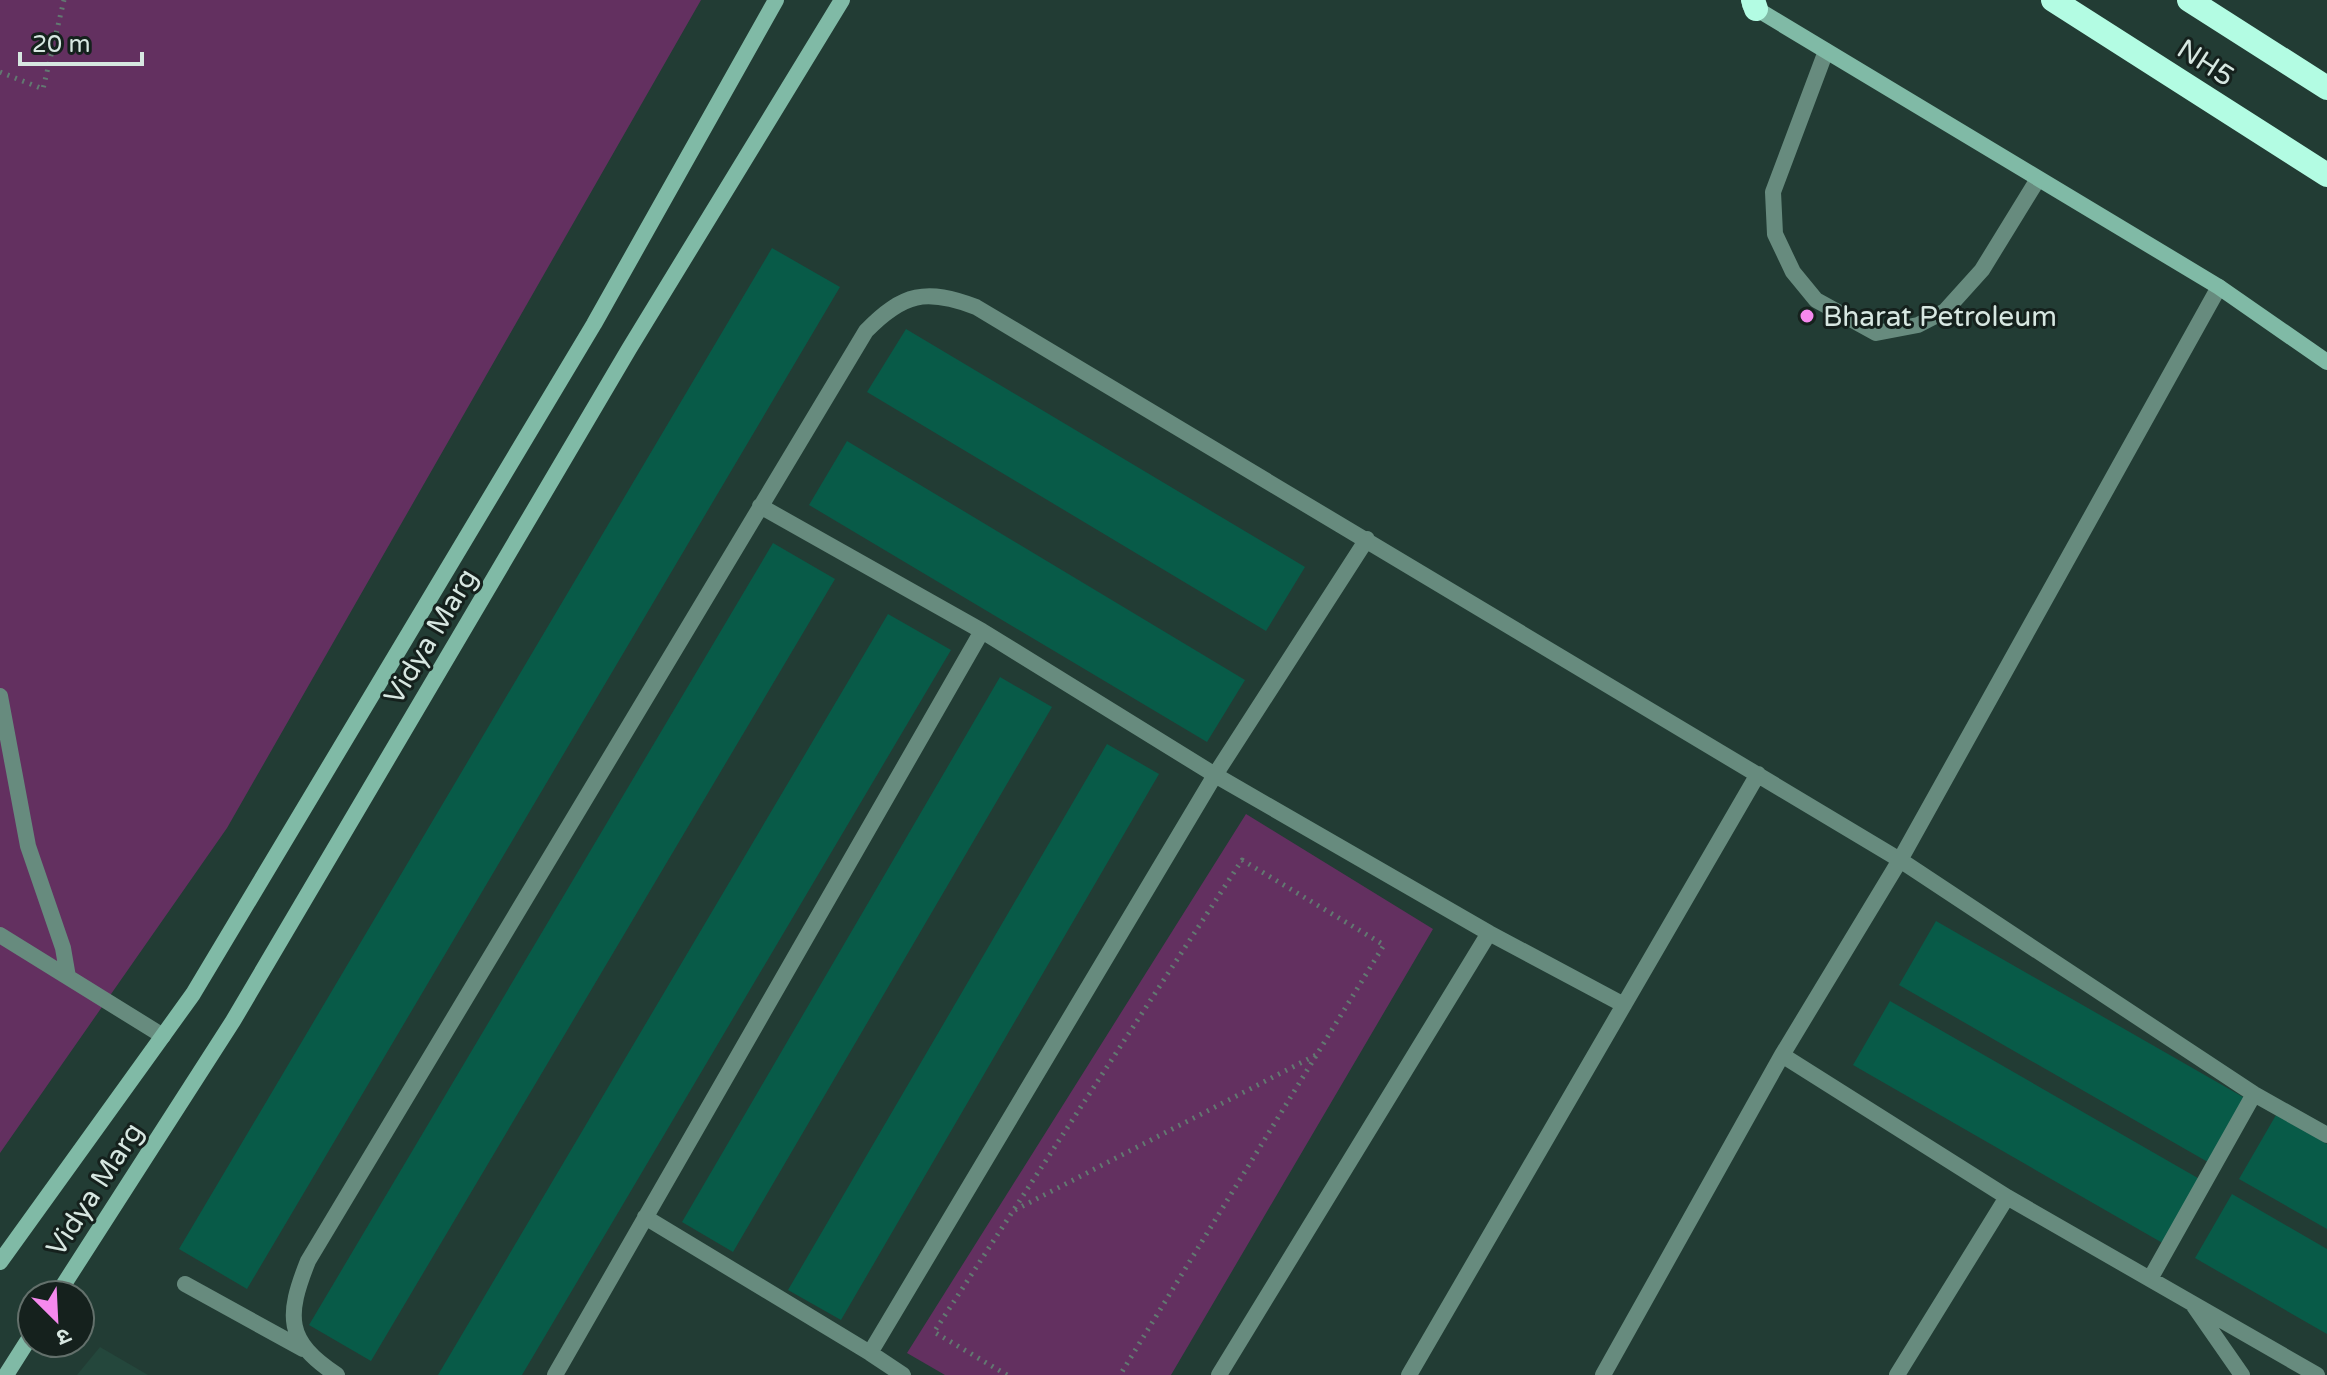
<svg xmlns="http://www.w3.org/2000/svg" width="2327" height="1375" font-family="'Varela Round','Noto Sans Devanagari',sans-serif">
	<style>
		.built { fill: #24473c }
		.green { fill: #633060 }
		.building { fill: #085b48 }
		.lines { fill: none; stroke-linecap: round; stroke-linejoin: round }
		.path { stroke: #627871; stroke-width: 5; stroke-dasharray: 2 6; stroke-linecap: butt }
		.lane { stroke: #678b7e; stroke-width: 16 }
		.street { stroke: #678b7e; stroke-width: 16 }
		.secondary { stroke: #80baa6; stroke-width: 16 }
		.highway { stroke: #b3fce3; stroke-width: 24 }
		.poi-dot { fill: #f689ee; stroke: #15211d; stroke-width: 3 }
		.labels { text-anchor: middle; stroke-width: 6; stroke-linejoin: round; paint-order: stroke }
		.street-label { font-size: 28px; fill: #d7e7e1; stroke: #15211d }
		.poi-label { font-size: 28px; fill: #d7e7e1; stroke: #15211d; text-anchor: start }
	</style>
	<rect width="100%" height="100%" fill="#223c34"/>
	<path class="built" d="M100,1347L148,1375H77Z"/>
	<path class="green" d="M0,0H701L227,828L0,1153Z
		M1246,814L1433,929L1171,1375H945L907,1353Z"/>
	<path class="building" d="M772,248L840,287L247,1289L179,1249Z
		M906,329L1305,567L1266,631L867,392Z
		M847,441L1245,680L1207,742L809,505Z
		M773,543L835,579L371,1361L309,1325Z
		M888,614L951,650L522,1375H438Z
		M1000,677L1052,707L733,1252L682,1222Z
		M1107,744L1159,774L841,1320L788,1290Z
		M1936,921L2250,1101L2213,1165L1899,985Z
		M1890,1001L2203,1181L2166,1245L1853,1065Z
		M2276,1115L2327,1144V1229L2239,1179Z
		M2232,1194L2327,1249V1334L2195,1258Z"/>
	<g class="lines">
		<path class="path" d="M0,72L43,89L64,0
			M1015,1210L1316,1055
			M1007,1375L934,1332L1242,860L1384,945L1120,1375"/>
		<path class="lane" d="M1826,51L1773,192L1775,234L1793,272L1816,300L1876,333L1918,325L1945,311L1982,270L2038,179
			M0,696L28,846L63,948L68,977
			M0,935L163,1036"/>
		<path class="street" d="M760,506L982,631L1215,775L1489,933L1219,1375
			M1489,933L1624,1005
			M1782,1055L2007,1197L2317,1375
			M645,1217L870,1353L1215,775L1367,539
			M2150,1279L2254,1094
			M185,1284L303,1349
			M2194,1306L2242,1375
			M870,1353L903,1375
			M337,1375C285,1341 286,1316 308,1261L866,331C903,293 926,288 976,307L1900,860L2254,1094L2327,1135
			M555,1375L982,631
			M1409,1375L1758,774
			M1603,1375L1782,1055L1900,860L2219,287
			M1897,1375L2007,1197"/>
		<path class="secondary" d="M1750,5L2219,287L2327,362
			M0,1262L193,994L594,324L776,0
			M57,1295L233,1021L629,349L842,0
			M6,1375L32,1334"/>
		<path class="highway" d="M1753,0L1756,9
			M2053,0L2327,175
			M2189,0L2327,88"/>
	</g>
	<circle class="poi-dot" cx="1807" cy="316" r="8"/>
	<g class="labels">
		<g class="street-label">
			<text transform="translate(2206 62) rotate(33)" y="10">NH5</text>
			<text transform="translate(430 636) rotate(-59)" y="10">Vidya Marg</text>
			<text transform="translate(94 1189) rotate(-57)" y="10">Vidya Marg</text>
		</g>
		<g class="poi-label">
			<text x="1823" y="326">Bharat Petroleum</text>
		</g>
	</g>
	<g transform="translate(56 1319) rotate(156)"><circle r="38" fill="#15211d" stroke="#63706b" stroke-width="2"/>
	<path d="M0-6L14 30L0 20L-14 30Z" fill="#f689ee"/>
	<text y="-12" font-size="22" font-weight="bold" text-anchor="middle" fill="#d7e7e1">उ</text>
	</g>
	<path d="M20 52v12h122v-12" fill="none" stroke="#d7e7e1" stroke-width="4"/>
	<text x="32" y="52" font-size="24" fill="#d7e7e1" stroke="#15211d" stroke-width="6" paint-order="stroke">20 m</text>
</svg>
